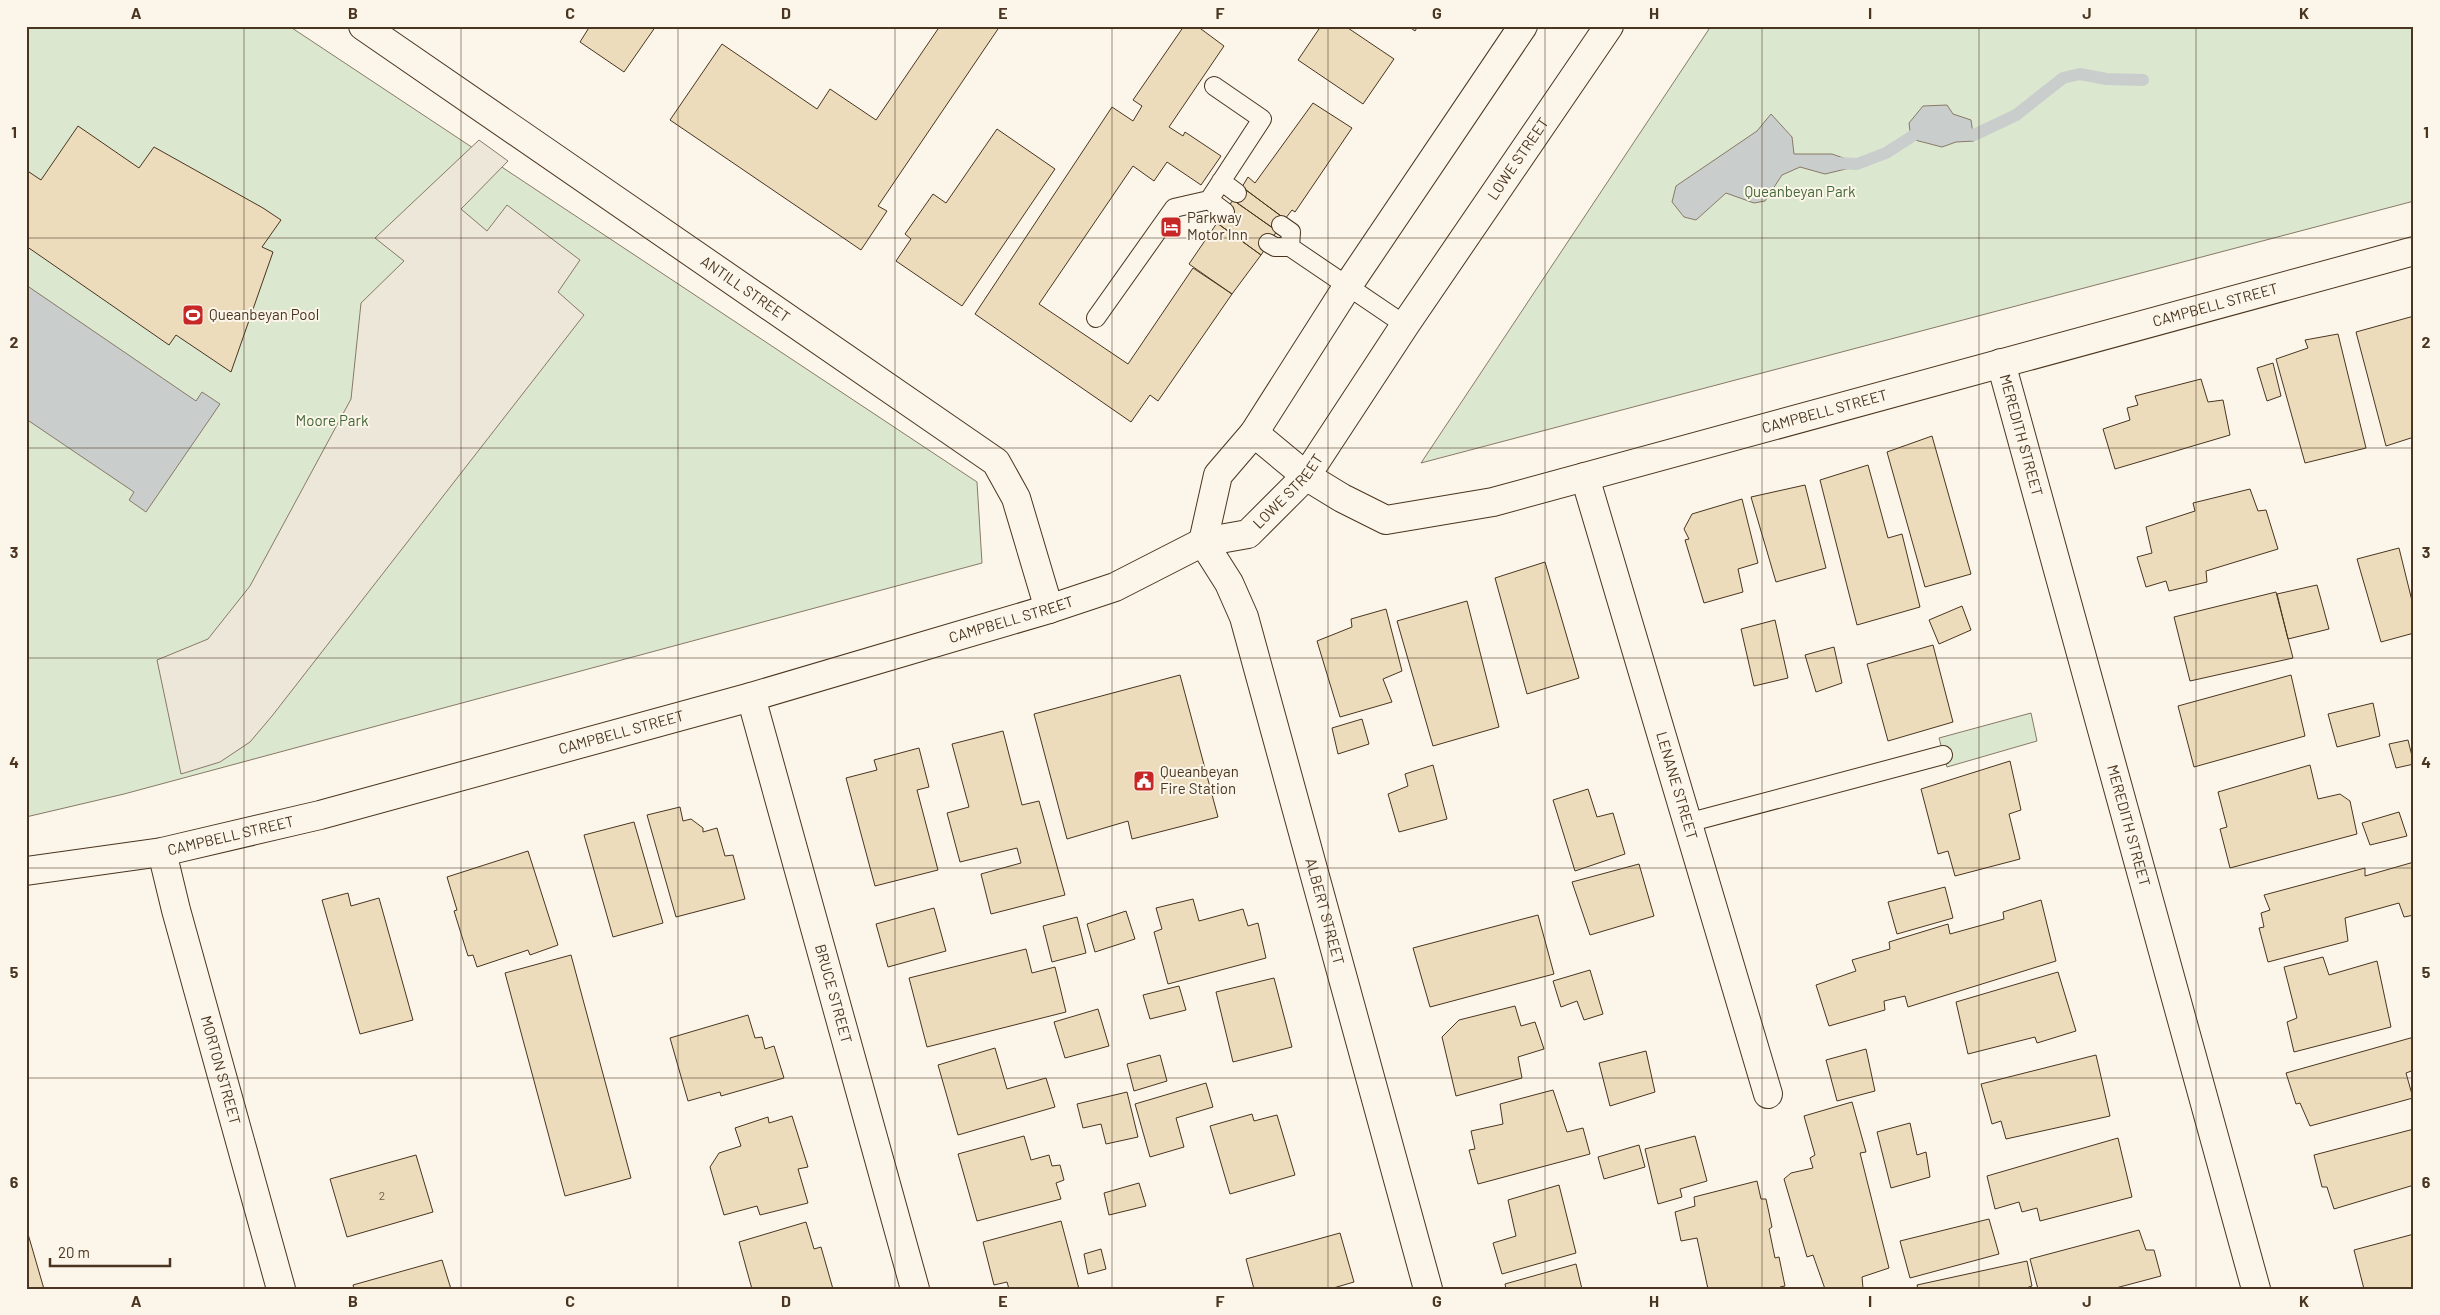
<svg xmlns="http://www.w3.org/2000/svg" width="2440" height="1315" font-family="Barlow,sans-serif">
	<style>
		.green { fill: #dce7d0; stroke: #887966 }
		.parking { fill: #ede7d9; stroke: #887966 }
		.water { fill: #c9cecd; stroke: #887966 }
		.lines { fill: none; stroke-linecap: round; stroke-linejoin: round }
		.stream { stroke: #c9cecd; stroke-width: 12 }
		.building { fill: #ecdcbc; stroke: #4a3520 }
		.lane-casing { stroke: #4a3520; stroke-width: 20 }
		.street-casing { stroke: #4a3520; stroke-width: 30 }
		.secondary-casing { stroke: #4a3520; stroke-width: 30 }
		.lane { stroke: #fbf6e9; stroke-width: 18 }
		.street { stroke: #fbf6e9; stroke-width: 28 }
		.secondary { stroke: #fbf6e9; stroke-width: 28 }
		.grid { fill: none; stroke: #4a3520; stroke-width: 1; stroke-opacity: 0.55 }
		.labels { text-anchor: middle; stroke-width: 4; stroke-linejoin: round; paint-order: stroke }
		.number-label { font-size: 12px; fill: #725f47 }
		.street-label { font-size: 15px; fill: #4a3520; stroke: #fbf6e9 }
		.park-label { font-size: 15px; fill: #436837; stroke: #fbf6e9 }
		.poi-label { font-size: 15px; fill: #4a3520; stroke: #fbf6e9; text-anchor: start }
		.neatline { fill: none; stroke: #4a3520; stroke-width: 2 }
		.grid-label { font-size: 16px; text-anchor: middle; font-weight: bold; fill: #4a3520 }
	</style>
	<rect width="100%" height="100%" fill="#fbf6e9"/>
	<path class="green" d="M26,26H289L977,482L982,563L124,794L26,817Z
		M1711,26H2414V201L1421,463Z
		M2031,713L2037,741L1947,767L1939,738Z"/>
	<path class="parking" d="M479,140L508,161L461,209L487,231L507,205L580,260L558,292L584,315L272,716L250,742L220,762L181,774L157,660L208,639L250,586L351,399L361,303L404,261L375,238Z"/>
	<path class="water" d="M1947,105L1953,114L1971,120L1974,141L1956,142L1942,147L1911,139L1909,123L1923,106Z
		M1771,114L1792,137L1794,154H1832L1852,161L1850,168L1825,174L1800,167L1782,175L1765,201L1754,203L1726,193L1696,220L1684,217L1672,202L1676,186L1757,131Z
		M26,285L196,401L202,392L220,404L146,512L129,500L134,492L26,419Z"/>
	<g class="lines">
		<path class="stream" d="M1957,131L1974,135L2016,115L2063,78L2080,74L2106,79L2143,80
			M1835,163L1857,164L1886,153L1925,128"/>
	</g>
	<path class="building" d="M590,26H656L624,72L580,42Z
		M940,26H1000L878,206L887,211L861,250L670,120L722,44L817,109L830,89L876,120Z
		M1184,26H1197L1224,46L1169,127L1183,136L1185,132L1221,156L1201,185L1167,162L1154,181L1133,166L1039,304L1128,364L1193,268L1232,294L1158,401L1150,395L1131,422L975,314L1112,107L1133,121L1142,106L1133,100Z
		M1321,26H1345L1394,59L1363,104L1298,60Z
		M1408,26H1418L1415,31Z
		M1313,103L1352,128L1295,212L1292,210L1285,219L1242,187L1248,177L1255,183Z
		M78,126L139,168L154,147L263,208L281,220L262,247L273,252L231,372L176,335L169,345L26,246V170L41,180Z
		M997,129L1055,169L962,306L896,261L911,239L905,234L933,194L946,203Z
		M1242,187L1285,219L1277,231L1233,200Z
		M1233,200L1277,231L1261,255L1217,223Z
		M1217,223L1261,255L1232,294L1189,264Z
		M2414,316V437L2386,446L2356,332Z
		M2338,334L2366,448L2305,463L2276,359L2308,348L2305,340Z
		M2273,363L2281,396L2267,401L2257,368Z
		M2201,379L2208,402L2223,400L2230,435L2115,469L2103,429L2130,420L2127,408L2138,405L2135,396Z
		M1932,436L1971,574L1925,587L1887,452Z
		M1868,465L1888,538L1902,534L1920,607L1857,625L1820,480Z
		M1805,485L1826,568L1776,582L1751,497Z
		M2250,489L2258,511L2266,510L2278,549L2206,571L2207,582L2169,591L2166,581L2146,587L2137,557L2152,553L2146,527L2195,511L2193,503Z
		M1742,499L1758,563L1738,569L1743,592L1704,603L1685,540L1689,539L1684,529L1692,514Z
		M2399,548L2414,609V633L2381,642L2357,559Z
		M1545,562L1579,678L1527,694L1495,578Z
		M2317,585L2329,629L2288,639L2277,594Z
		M2276,592L2293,658L2190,681L2174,617Z
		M1467,601L1499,727L1433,746L1397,621Z
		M1962,606L1971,630L1939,644L1929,620Z
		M1386,609L1402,671L1383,679L1392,702L1340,717L1317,641L1352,627L1351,619Z
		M1775,620L1788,678L1754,686L1741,629Z
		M1933,645L1953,722L1888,741L1867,664Z
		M1834,647L1842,683L1816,692L1805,655Z
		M1180,675L1218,817L1132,839L1128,821L1067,839L1034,714Z
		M2291,675L2305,736L2194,767L2178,706Z
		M2373,703L2380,736L2337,747L2328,714Z
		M1362,719L1369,744L1338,754L1332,728Z
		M1003,731L1022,805L1039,801L1065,895L991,914L981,874L1021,863L1017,848L960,862L947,813L969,807L952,744Z
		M2408,740L2414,764L2396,768L2389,744Z
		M919,748L929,787L917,790L938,870L875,886L846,778L877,770L874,760Z
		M2010,761L2021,810L2009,814L2020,859L1955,876L1948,851L1938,854L1921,789Z
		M1433,765L1447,819L1399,832L1388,794L1408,786L1405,774Z
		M2310,765L2318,799L2340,794L2350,801L2357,834L2230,868L2220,829L2227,827L2218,792Z
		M1588,789L1597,817L1613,813L1625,854L1575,871L1553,800Z
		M680,807L683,821L691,819L703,828V832L717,828L725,856L733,855L745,899L676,917L647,815Z
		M2399,812L2407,836L2370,845L2362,823Z
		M634,822L663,923L613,937L584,835Z
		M528,851L558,945L530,955L528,950L477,967L473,955L468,956L454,911L457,910L447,877Z
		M2414,862V915L2404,917L2399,903L2345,918L2348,941L2268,962L2259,928L2264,927L2261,913L2270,910L2264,895L2365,868V876Z
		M1639,864L1654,916L1590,935L1572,882Z
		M1945,887L1953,918L1897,934L1888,902Z
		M348,893L351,906L379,898L413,1020L360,1034L322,900Z
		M1193,899L1199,921L1243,909L1248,926L1258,923L1266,958L1168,984L1154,932L1162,929L1156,908Z
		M2041,900L2056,961L1908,1007L1905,996L1884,1001L1885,1010L1829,1026L1816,985L1856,971L1852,960L1890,949L1889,942L1948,924L1950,934L2004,919L2003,912Z
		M934,908L946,951L888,967L876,924Z
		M1126,911L1135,939L1095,952L1087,924Z
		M1538,915L1554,974L1430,1007L1413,948Z
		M1077,917L1086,953L1052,962L1043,926Z
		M1026,949L1032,973L1055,967L1066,1012L927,1047L909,978Z
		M571,955L631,1178L565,1196L505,973Z
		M2323,957L2329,975L2377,961L2391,1027L2294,1052L2287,1022L2297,1018L2284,967Z
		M1590,970L1603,1014L1584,1020L1577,1001L1561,1007L1553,981Z
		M2058,972L2076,1031L2037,1043L2035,1037L1968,1054L1956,1002Z
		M1274,978L1292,1047L1233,1062L1216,992Z
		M1179,986L1186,1010L1150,1019L1143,995Z
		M1515,1006L1521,1026L1535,1022L1544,1049L1518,1057L1522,1078L1456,1096L1442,1037L1459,1020Z
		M1098,1009L1109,1046L1065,1058L1054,1022Z
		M748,1015L755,1038L762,1037L765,1049L774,1046L784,1078L721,1096L720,1092L688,1101L670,1038Z
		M2414,1037V1070L2406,1073L2413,1098L2310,1126L2300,1103L2296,1104L2286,1073Z
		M995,1048L1007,1089L1046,1078L1055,1107L958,1135L938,1065Z
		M1866,1049L1875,1091L1837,1101L1826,1060Z
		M1646,1051L1655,1092L1610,1106L1599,1063Z
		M1160,1055L1167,1081L1134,1091L1127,1064Z
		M2096,1055L2110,1116L2006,1139L2001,1121L1992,1124L1981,1084Z
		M1206,1083L1213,1107L1176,1118L1184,1147L1150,1157L1135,1104Z
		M1553,1090L1567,1132L1583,1128L1590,1154L1478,1184L1469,1150L1475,1149L1471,1131L1503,1124L1500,1104Z
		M1127,1092L1138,1137L1106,1144L1101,1124L1083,1128L1077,1104Z
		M1852,1102L1866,1152L1860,1153L1889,1268L1862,1277L1863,1288L1825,1289L1813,1255L1807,1257L1784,1179L1791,1173L1813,1168L1810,1158L1815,1155L1804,1116Z
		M1252,1114L1254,1121L1277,1115L1295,1175L1230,1194L1210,1126Z
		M792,1116L808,1167L798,1169L808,1203L760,1215L757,1206L724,1215L710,1167L719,1153L741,1146L735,1128L768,1117L769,1123Z
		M1910,1123L1917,1155L1926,1152L1930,1177L1891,1188L1877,1132Z
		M2414,1129V1185L2334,1209L2327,1187H2322L2314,1155Z
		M1024,1136L1031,1160L1049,1155L1052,1166L1060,1165L1064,1180L1056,1183L1061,1199L977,1221L958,1154Z
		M1695,1136L1707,1181L1680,1189L1682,1197L1658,1204L1645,1149Z
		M2118,1138L2132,1197L2040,1221L2037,1208L2022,1212L2019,1202L1995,1209L1987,1176Z
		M1639,1145L1645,1167L1604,1179L1598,1157Z
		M416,1155L433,1212L347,1237L330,1179Z
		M1757,1181L1761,1199H1766L1772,1227L1769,1229L1775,1258L1779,1257L1785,1286L1780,1287V1289H1708L1697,1238L1681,1241L1675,1212L1695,1206L1694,1197Z
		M1139,1183L1146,1206L1109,1215L1104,1193Z
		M1559,1185L1576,1253L1502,1274L1493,1243L1516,1236L1508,1200Z
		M1989,1219L1999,1254L1910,1278L1900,1241Z
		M1061,1221L1079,1289H1009L1007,1282L994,1285L983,1242Z
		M806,1222L814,1249L821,1247L833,1289H752L739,1242Z
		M26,1227L44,1289H26Z
		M2139,1230L2146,1250H2154L2161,1276L2112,1289H2038L2030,1259Z
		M1340,1233L1354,1282L1330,1289H1254L1246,1259Z
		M2414,1234V1289H2364L2354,1250Z
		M1101,1249L1106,1269L1088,1274L1084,1254Z
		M442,1260L451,1289H354L353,1285Z
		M2027,1261L2032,1286L2023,1289H1918L1917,1285Z
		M1576,1264L1582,1289H1506L1505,1284Z"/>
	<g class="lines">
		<g class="lane-casing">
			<path id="lane" d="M1221,181L1237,193
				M1209,200L1225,212
				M1268,243L1275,247H1290L1291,232L1281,225
				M1290,247L1405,325
				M1096,318L1174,208L1209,200L1262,119L1214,86
				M1687,823L1943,755"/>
		</g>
		<g class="street-casing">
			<g id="street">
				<path id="s1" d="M363,26L996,462L1016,498L1049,609"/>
				<path id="s2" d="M2001,363L2256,1289"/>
				<path id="s3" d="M1254,433L1306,476L1342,498L1386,520L1493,502L2414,251"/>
				<path id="s4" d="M1585,477L1768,1094"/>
				<path id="s5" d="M1203,542L1229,583L1244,617L1428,1289"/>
				<path id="s6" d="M751,697L915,1289"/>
			</g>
		</g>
		<g class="secondary-casing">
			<g id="secondary">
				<path d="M1203,542L1218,475L1254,433L1347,287L1523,26"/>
				<path id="s7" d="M162,852L176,910L281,1289"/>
				<path id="s8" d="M26,871L162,852L320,815L751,697L1049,609L1115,587L1203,542L1248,534L1306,476L1405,325L1609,26"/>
			</g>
		</g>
		<use href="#lane" class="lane"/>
		<use href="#street" class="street"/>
		<use href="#secondary" class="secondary"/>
	</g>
	<path class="grid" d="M244,26V1289M461,26V1289M678,26V1289M895,26V1289M1112,26V1289M1328,26V1289M1545,26V1289M1762,26V1289M1979,26V1289M2196,26V1289M26,238H2414M26,448H2414M26,658H2414M26,868H2414M26,1078H2414"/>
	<defs>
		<g id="hotel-square" transform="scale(1.125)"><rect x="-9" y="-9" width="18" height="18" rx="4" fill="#c62828" stroke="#fbf6e9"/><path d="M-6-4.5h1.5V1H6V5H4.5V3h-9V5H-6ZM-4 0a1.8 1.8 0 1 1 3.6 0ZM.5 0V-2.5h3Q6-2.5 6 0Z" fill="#fff"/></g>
		<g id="stadium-square" transform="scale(1.125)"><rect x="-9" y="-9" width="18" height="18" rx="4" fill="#c62828" stroke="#fbf6e9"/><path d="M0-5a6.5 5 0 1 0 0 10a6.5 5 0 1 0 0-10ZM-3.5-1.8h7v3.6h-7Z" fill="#fff"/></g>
		<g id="civic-square" transform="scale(1.125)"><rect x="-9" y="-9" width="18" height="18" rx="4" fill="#c62828" stroke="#fbf6e9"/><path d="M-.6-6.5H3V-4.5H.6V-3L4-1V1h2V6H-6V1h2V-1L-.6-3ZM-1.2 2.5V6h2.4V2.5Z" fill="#fff"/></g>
	</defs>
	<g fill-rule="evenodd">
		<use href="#hotel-square" x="1171" y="227"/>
		<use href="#stadium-square" x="193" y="315"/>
		<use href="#civic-square" x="1144" y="781"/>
	</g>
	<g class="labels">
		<g class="number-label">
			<text x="382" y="1200">2</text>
		</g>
		<g class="street-label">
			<text dy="5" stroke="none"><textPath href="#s8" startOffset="1735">LOWE STREET</textPath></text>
			<text dy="5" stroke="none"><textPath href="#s1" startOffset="464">ANTILL STREET</textPath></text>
			<text dy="5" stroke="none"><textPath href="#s3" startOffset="1016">CAMPBELL STREET</textPath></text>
			<text dy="5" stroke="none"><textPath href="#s3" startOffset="611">CAMPBELL STREET</textPath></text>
			<text dy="5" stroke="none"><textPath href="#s2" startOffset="75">MEREDITH STREET</textPath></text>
			<text dy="5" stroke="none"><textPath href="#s8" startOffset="1330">LOWE STREET</textPath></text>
			<text dy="5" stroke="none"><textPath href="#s8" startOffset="1018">CAMPBELL STREET</textPath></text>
			<text dy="5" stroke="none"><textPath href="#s8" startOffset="612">CAMPBELL STREET</textPath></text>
			<text dy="5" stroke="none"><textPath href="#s4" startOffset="322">LENANE STREET</textPath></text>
			<text dy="5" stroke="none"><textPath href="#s2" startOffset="480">MEREDITH STREET</textPath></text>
			<text dy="5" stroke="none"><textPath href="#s8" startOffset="208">CAMPBELL STREET</textPath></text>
			<text dy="5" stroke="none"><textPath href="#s5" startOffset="391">ALBERT STREET</textPath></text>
			<text dy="5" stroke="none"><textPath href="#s6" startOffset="308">BRUCE STREET</textPath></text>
			<text dy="5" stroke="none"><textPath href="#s7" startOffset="226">MORTON STREET</textPath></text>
		</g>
		<g class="park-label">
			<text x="1800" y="197">Queanbeyan Park</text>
			<text x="332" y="426">Moore Park</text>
		</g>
		<g class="poi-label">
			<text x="1187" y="223">Parkway<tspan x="1187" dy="17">Motor Inn</tspan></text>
			<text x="209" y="320">Queanbeyan Pool</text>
			<text x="1160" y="777">Queanbeyan<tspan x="1160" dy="17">Fire Station</tspan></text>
		</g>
	</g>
	<rect width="2440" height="1315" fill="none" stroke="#fbf6e9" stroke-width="55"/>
	<path d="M50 1258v8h120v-8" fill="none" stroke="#4a3520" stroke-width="2.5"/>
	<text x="58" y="1258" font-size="15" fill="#4a3520" stroke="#fbf6e9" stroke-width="4" paint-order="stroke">20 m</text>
	<rect x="28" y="28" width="2384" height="1260" class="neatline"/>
	<g class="grid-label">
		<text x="136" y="19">A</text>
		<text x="353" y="19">B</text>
		<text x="570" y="19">C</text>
		<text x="786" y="19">D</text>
		<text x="1003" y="19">E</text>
		<text x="1220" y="19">F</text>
		<text x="1437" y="19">G</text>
		<text x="1654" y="19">H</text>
		<text x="1870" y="19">I</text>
		<text x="2087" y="19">J</text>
		<text x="2304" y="19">K</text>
		<text x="14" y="138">1</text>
		<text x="2426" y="138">1</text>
		<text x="14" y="348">2</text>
		<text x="2426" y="348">2</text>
		<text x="14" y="558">3</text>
		<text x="2426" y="558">3</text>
		<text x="14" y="768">4</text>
		<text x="2426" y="768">4</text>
		<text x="14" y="978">5</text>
		<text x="2426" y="978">5</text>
		<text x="14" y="1188">6</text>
		<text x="2426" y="1188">6</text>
		<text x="136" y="1307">A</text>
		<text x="353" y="1307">B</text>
		<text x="570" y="1307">C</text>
		<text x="786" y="1307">D</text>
		<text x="1003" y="1307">E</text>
		<text x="1220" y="1307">F</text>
		<text x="1437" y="1307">G</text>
		<text x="1654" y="1307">H</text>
		<text x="1870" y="1307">I</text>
		<text x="2087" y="1307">J</text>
		<text x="2304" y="1307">K</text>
	</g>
</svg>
